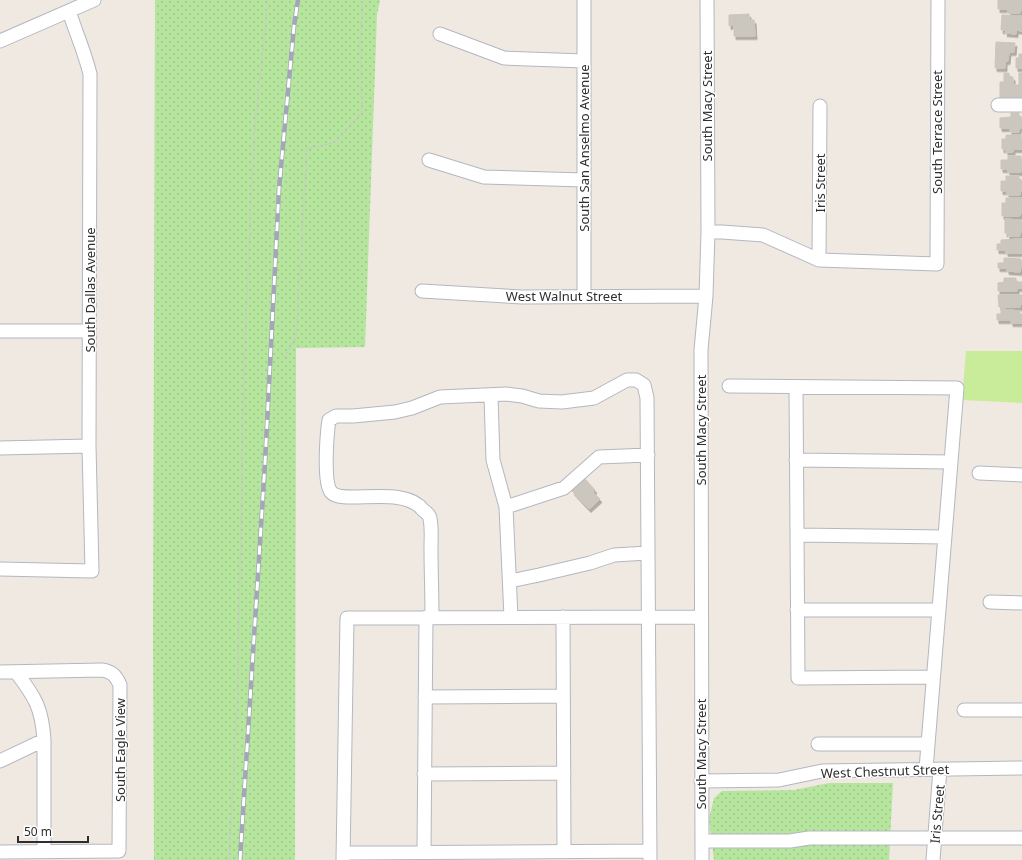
<svg xmlns="http://www.w3.org/2000/svg" width="1022" height="860" font-family="'Noto Sans',sans-serif">
	<style>
		.green { fill: url(#green-dots) }
		.pitch { fill: #c9ec9a }
		.building { fill: #cbc7bf; stroke: #cbc5ba; filter: url(#shadow) }
		.lines { fill: none; stroke-linecap: round; stroke-linejoin: round }
		.minor-casing { stroke: #b4b7c1; stroke-width: 15 }
		.path { stroke: #c9c9c9; stroke-width: 1.5; stroke-dasharray: 3 2; stroke-linecap: butt }
		.minor { stroke: #fff; stroke-width: 13 }
		.rail-casing { stroke: #a3a6b8; stroke-width: 4.5 }
		.rail { stroke: #fff; stroke-width: 3; stroke-dasharray: 9; stroke-linecap: butt }
		.labels { text-anchor: middle; stroke-width: 3; stroke-linejoin: round; paint-order: stroke }
		.street-label { font-size: 13px; fill: #2e2e2e; stroke: #fff }
	</style>
	<defs>
		<pattern id="green-dots" width="8" height="8" patternUnits="userSpaceOnUse"><rect width="8" height="8" fill="#b6e59e"/><path d="M2 2h.1M6 6h.1" fill="none" stroke="#9dc588" stroke-width="1.8" stroke-linecap="round"/></pattern>
		<filter id="shadow"><feDropShadow dx="2" dy="3.5" stdDeviation="0" flood-color="#0004"/></filter>
	</defs>
	<rect width="100%" height="100%" fill="#efe9e1"/>
	<path class="green" d="M155,0H380L377,15L365,347L296,348L295,860H154L153,634Z
		M829,783H893L889,860H714L709,819L714,798L722,791L794,790Z"/>
	<path class="pitch" d="M966,351H1022V403L962,400Z"/>
	<path class="building" d="M998,0H1022V10H1021L1020,13H1008V9H998Z
		M749,14V20H754L755,36H734V25L729,26V15Z
		M1002,15L1022,16V31L1016,30V34L1005,33L1006,30H1001Z
		M996,42L1015,43L1014,52H1009L1008,61H1005V68H995Z
		M1019,54H1022V68H1016V58H1019Z
		M1004,73H1009V77H1013V97H1009V99H1000V82H1004Z
		M1019,73H1022V99L1014,98V85H1019Z
		M1011,113H1019V117H1021L1022,128H1019V132H1010V128H1000V118L1011,117Z
		M1006,135H1021L1022,149H1013V152H1006V149H1002V139H1006Z
		M1008,156H1021V172H1008V169H1001V160H1008Z
		M1006,176H1019V181H1022V191H1020V195H1007V191H1001V181H1006Z
		M1006,198H1022V213H1020V216H1002V203H1006Z
		M1005,219L1021,220L1022,232H1020V236H1008V233H1005Z
		M1022,239V253H1006V250H997V244H1001V240Z
		M1004,258L1021,259L1022,268H1020V272L1007,271V268H998V263H1004Z
		M1004,278H1016V282H1022V288H1017V291H998V283L1004,282Z
		M998,295H1022V304H1020V307H999Z
		M1001,309L1020,311V315H1022V323H1011V320H997V314H1001Z
		M585,479L595,490L593,492L600,499L589,509L572,491Z"/>
	<g class="lines">
		<g class="minor-casing">
			<path id="minor" d="M584,0V296
				M440,34L504,58L584,61
				M0,41L94,0
				M998,105H1022
				M429,160L484,177L584,180
				M708,232H722L763,235L819,260L937,264L938,0
				M819,260L820,106
				M422,291L522,297L706,296
				M0,331H89
				M729,386L957,388L926,769
				M796,387L798,678L933,677
				M491,396L493,460L506,507L511,617
				M0,448L89,446
				M796,460L951,462
				M979,473L1022,475
				M506,507L564,488L599,457L648,455
				M797,535L945,537
				M0,569L92,571L89,446L90,74C85,53 76,33 69,11
				M510,581L539,575L590,563L614,555L648,553
				M990,602L1022,603
				M797,610H939
				M432,617C432,594 431,570 431,547C431,538 432,528 430,519C430,516 426,512 423,510C403,484 342,506 331,492C323,482 327,433 329,420L336,416H353L395,412L412,408L440,397L506,394L522,396L539,401L562,402L594,398L627,380H636L644,385L647,398L650,860
				M563,617L564,851
				M0,672L102,670C113,672 116,676 120,685L119,851L0,852
				M16,672C35,697 42,708 44,740V852
				M425,697L563,696
				M964,710H1022
				M818,744H928
				M0,761L44,740
				M424,774L564,773
				M701,781L779,780L822,771L1022,768
				M702,841H790L809,838H1022
				M424,851L426,617
				M343,853L650,851
				M343,860L347,618L701,617
				M702,860L701,350L706,296L708,232L707,0
				M933,860L940,769"/>
		</g>
		<path class="path" d="M284,358L296,337L307,149L336,142L362,112L360,41L363,0
			M229,860L237,708L245,339L254,136L268,0"/>
		<use href="#minor" class="minor"/>
		<g class="rail-casing">
			<path id="rail" d="M240,860L265,463L279,189L294,26L298,0"/>
		</g>
		<use href="#rail" class="rail"/>
	</g>
	<g class="labels">
		<g class="street-label">
			<text transform="translate(707 106) rotate(-90)" y="5">South Macy Street</text>
			<text transform="translate(937 132) rotate(-90)" y="5">South Terrace Street</text>
			<text transform="translate(584 148) rotate(-90)" y="5">South San Anselmo Avenue</text>
			<text transform="translate(820 183) rotate(-90)" y="5">Iris Street</text>
			<text transform="translate(90 290) rotate(-90)" y="5">South Dallas Avenue</text>
			<text x="564" y="301">West Walnut Street</text>
			<text transform="translate(701 430) rotate(-90)" y="5">South Macy Street</text>
			<text transform="translate(120 750) rotate(-90)" y="5">South Eagle View</text>
			<text transform="translate(701 754) rotate(-90)" y="5">South Macy Street</text>
			<text transform="translate(885 771) rotate(-2)" y="5">West Chestnut Street</text>
			<text transform="translate(937 814) rotate(-85)" y="5">Iris Street</text>
		</g>
	</g>
	<path d="M18 836v6h70v-6" fill="none" stroke="#2e2e2e" stroke-width="2"/>
	<text x="24" y="836" font-size="12" fill="#2e2e2e" stroke="#ffffff" stroke-width="3" paint-order="stroke">50 m</text>
</svg>
